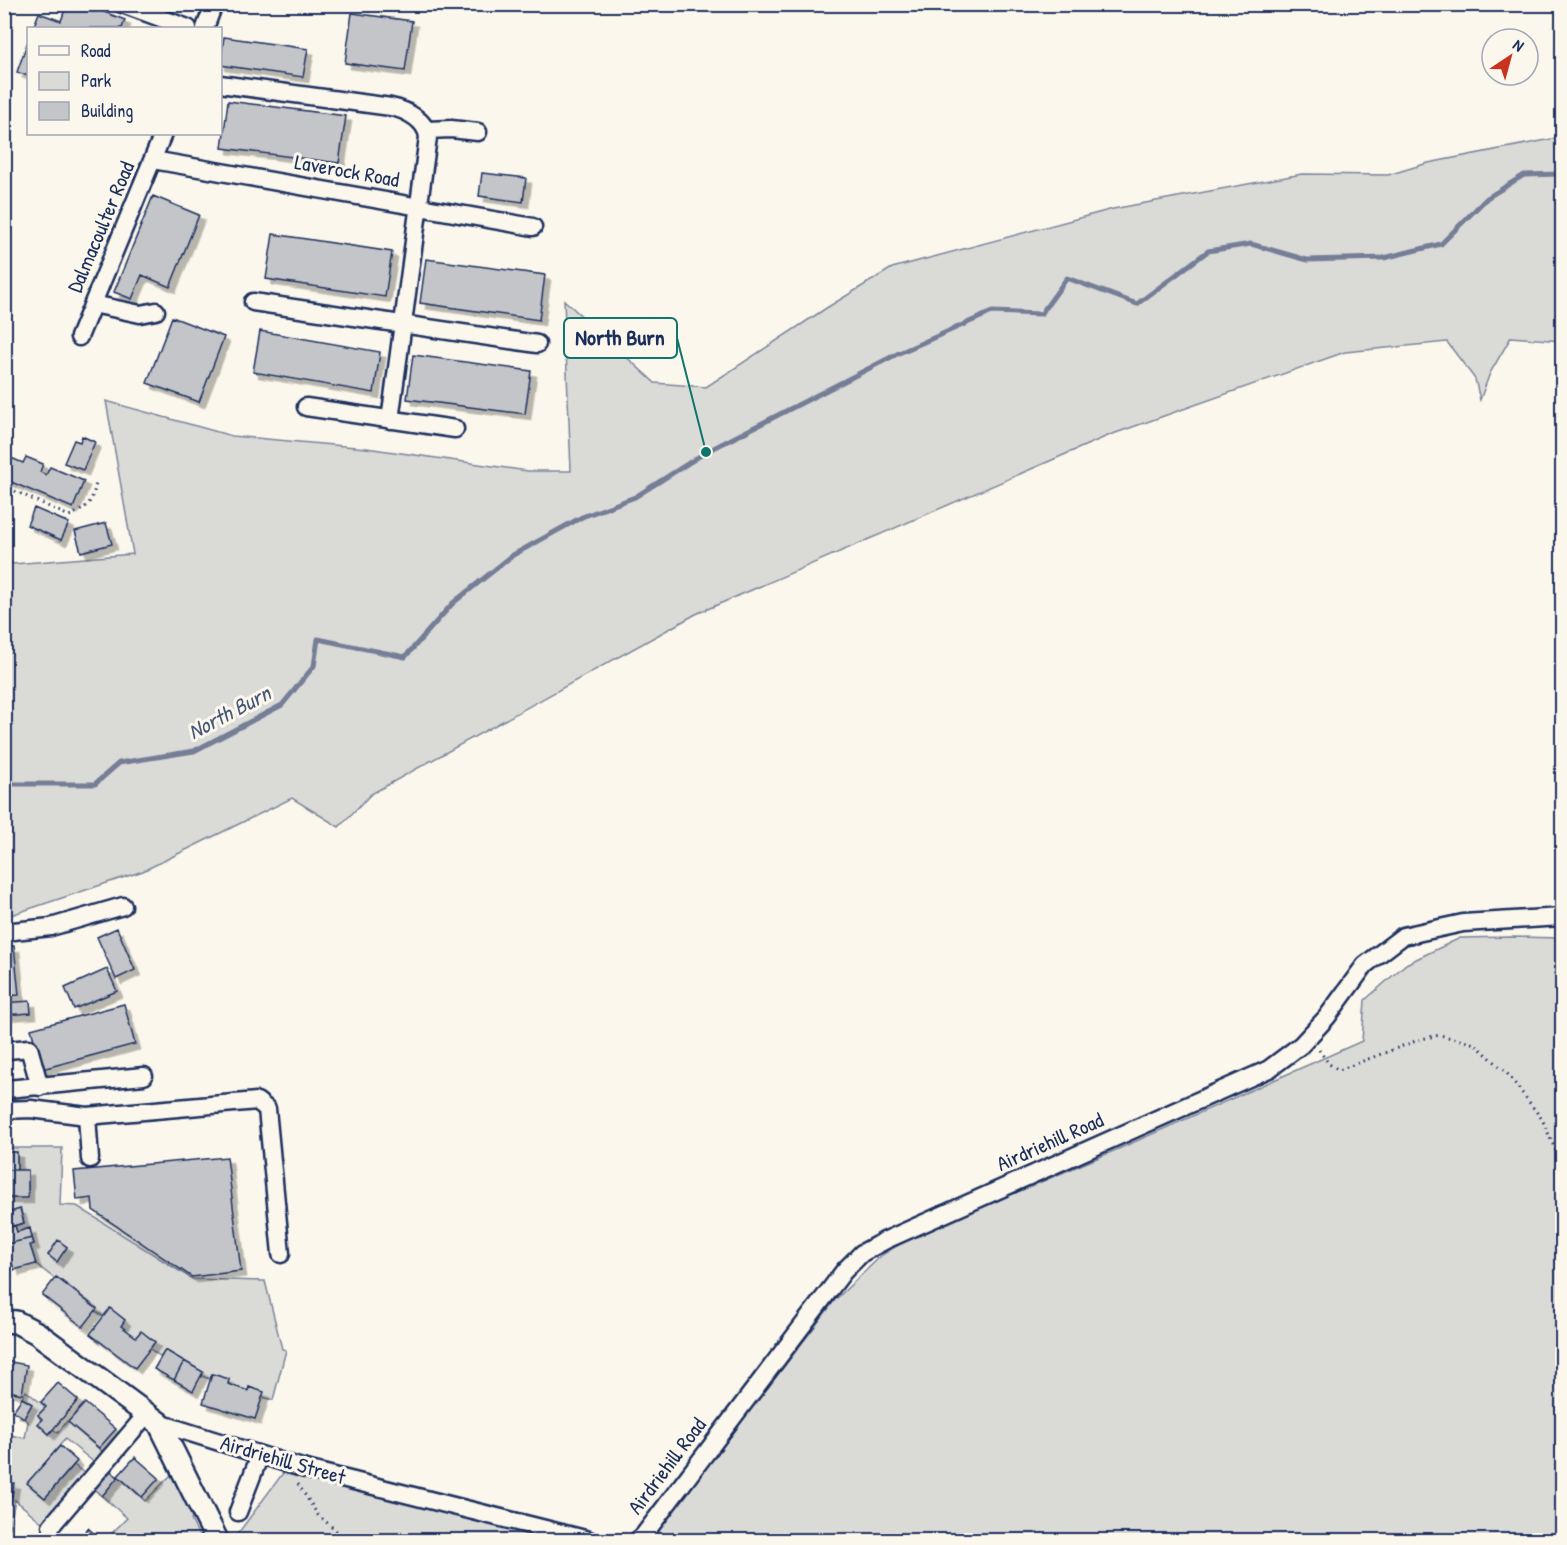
<svg xmlns="http://www.w3.org/2000/svg" width="1567" height="1545" font-family="'Patrick Hand',sans-serif">
	<style>
		.green { fill: #dadad7; stroke: #7a849a; stroke-width: 1.5; fill-rule: evenodd }
		.lines { fill: none; stroke-linecap: round; stroke-linejoin: round }
		.stream { stroke: #747e96; stroke-width: 5 }
		.building { fill: #c3c5c9; stroke: #1b2f5e; stroke-width: 1.5; filter: url(#shadow) }
		.minor-casing { stroke: #1b2f5e; stroke-width: 21 }
		.major-casing { stroke: #1b2f5e; stroke-width: 26 }
		.path { stroke: #1b2f5e; stroke-width: 3; stroke-dasharray: 1.5 4.5; stroke-linecap: butt }
		.minor { stroke: #fbf7ec; stroke-width: 16 }
		.major { stroke: #fbf7ec; stroke-width: 21 }
		.labels { text-anchor: middle; stroke-width: 6; stroke-linejoin: round; paint-order: stroke }
		.street-label { font-size: 21px; fill: #1b2f5e; stroke: #fbf7ec }
		.water-label { font-size: 22px; font-style: italic; fill: #47577a; stroke: #fbf7ec }
		.leader { fill: none; stroke: #0f766e; stroke-width: 2 }
		.callout-dot { fill: #0f766e; stroke: #fbf7ec; stroke-width: 2 }
		.callout { fill: #fbf7ec; stroke: #0f766e; stroke-width: 2 }
		.callout-label { font-size: 22px; text-anchor: middle; font-weight: bold; fill: #1b2f5e }
	</style>
	<defs>
		<filter id="shadow"><feDropShadow dx="5.5" dy="5.5" stdDeviation="0" flood-color="#0004"/></filter>
	</defs>
	<rect width="100%" height="100%" fill="#fbf7ec"/>
	<filter id="ink" filterUnits="userSpaceOnUse"><feTurbulence type="fractalNoise" baseFrequency=".0167" numOctaves="2"/><feDisplacementMap in="SourceGraphic" scale="12" xChannelSelector="R" yChannelSelector="G"/><feConvolveMatrix kernelMatrix="1 2 1 2 8 2 1 2 1" color-interpolation-filters="sRGB"/></filter>
	<g filter="url(#ink)">
		<path class="green" d="M1562,137V341L1511,337L1490,373L1480,400L1475,379L1447,342L1345,352L1110,435L696,614L371,794L339,827L292,798L143,871L5,917V557L13,564L133,554L106,401L232,436L366,448L528,471H571L564,300L655,383L706,387L828,307L892,268L1113,209L1302,174L1388,175L1428,163Z
			M1511,937L1562,938V1540H653L664,1523L835,1300L882,1255L911,1237L1116,1150L1362,1041L1365,1000L1406,964L1460,938Z
			M4,1148H62L60,1205L77,1206L192,1279L265,1281L282,1349L286,1350L273,1400L262,1397L249,1387L248,1391L228,1384L229,1379L212,1374L210,1379L201,1376L203,1372L165,1350L161,1357L150,1349L155,1342L136,1337L95,1311L97,1308L57,1277L55,1279L36,1264L30,1245L34,1244L30,1229L17,1232L15,1226L24,1223L21,1209L8,1213L6,1198L28,1197V1171L17,1170V1152H5ZM58,1241L67,1247L57,1261L48,1255Z
			M26,1391L46,1407L38,1415L49,1434L53,1429L58,1433L67,1421L104,1453L95,1463L65,1439L28,1484L45,1498L74,1465L85,1474L44,1524L15,1500L7,1540H4V1434L25,1438L28,1422L24,1418L32,1404L22,1398Z
			M283,1473L551,1540H233Z
			M171,1475L194,1517L191,1520L201,1540H105L127,1518L102,1496L118,1476L145,1501Z"/>
		<g class="lines">
			<path class="stream" d="M4,782L15,784H95L119,763L194,751L282,705L314,666L318,639L405,657L453,603L513,555L582,517L635,497L706,452L899,353L992,312L1041,314L1067,278L1137,304L1208,251L1251,244L1307,260L1384,258L1441,244L1487,198L1524,175L1562,174"/>
		</g>
		<path class="building" d="M67,4H83L125,20L122,28H33L39,13L61,21Z
			M352,13L412,21L405,71L345,63Z
			M224,37L308,49L303,77L220,65Z
			M28,41V76L17,72Z
			M228,101L346,116L339,163L222,148Z
			M482,173L526,178L523,202L479,196Z
			M153,196L199,215L170,287L142,275L132,299L114,292Z
			M273,234L392,252L385,297L266,279Z
			M426,259L545,275L539,320L420,303Z
			M172,317L224,337L199,402L147,383Z
			M260,331L380,352L374,393L253,372Z
			M413,355L531,371L525,414L407,399Z
			M82,436L95,442L83,470L64,463L74,440L80,442Z
			M4,455L23,463L26,457L43,464L40,472L46,475L50,467L84,481L73,508L4,479Z
			M34,508L69,523L61,540L27,525Z
			M106,523L112,544L81,552L75,531Z
			M117,928L135,970L116,979L97,937Z
			M14,946L19,995L4,996V947Z
			M107,969L117,991L74,1009L65,988Z
			M30,1001L31,1013L4,1015V1003Z
			M124,1004L135,1044L42,1069L31,1029Z
			M4,1152H17V1170H4Z
			M227,1157L241,1271L192,1277L93,1210L92,1198L77,1200L74,1171Z
			M4,1170H28V1198H6Z
			M20,1209L24,1223L4,1228V1214Z
			M15,1226L17,1232L30,1228L32,1238L7,1244L4,1228Z
			M32,1238L34,1244L30,1245L36,1264L14,1270L7,1244Z
			M58,1240L67,1247L57,1262L48,1255Z
			M56,1277L97,1309L83,1327L42,1295Z
			M110,1308L125,1320L121,1326L129,1332L136,1337L141,1331L155,1342L135,1368L90,1334Z
			M165,1350L184,1361L174,1380L154,1369Z
			M6,1361L27,1365L22,1394L4,1390Z
			M184,1361L203,1372L193,1391L174,1380Z
			M212,1374L229,1379L228,1384L248,1391L249,1387L264,1392L255,1419L203,1403Z
			M58,1383L78,1400L49,1434L38,1424L42,1419L38,1415L46,1407L41,1402Z
			M22,1398L32,1404L24,1418L13,1411Z
			M85,1403L116,1429L99,1448L68,1422Z
			M60,1446L77,1461L45,1498L27,1483Z
			M135,1457L159,1478L142,1497L118,1476Z
			M108,1469L118,1477L102,1496L93,1488Z
			M4,1481L14,1483L12,1496L4,1495Z
			M88,1528L101,1540H78Z"/>
		<g class="lines">
			<g class="minor-casing">
				<path id="minor" d="M122,4L188,28
					M205,28L214,4
					M220,84L391,107C406,110 426,120 428,137L390,420
					M427,130L451,129L478,132
					M153,160L533,227
					M253,302L537,344
					M93,304L140,314L156,311
					M79,337L163,134
					M306,407L455,429
					M4,932L51,927L123,906
					M8,1050L29,1048L40,1087
					M4,1091L7,1089L144,1076
					M4,1110L31,1109L87,1116L257,1101L267,1109L281,1254
					M87,1116L90,1159
					M159,1423L302,1468L589,1540
					M238,1512L260,1455
					M51,1526L146,1415
					M638,1540L643,1536L844,1271L862,1253L886,1240L1269,1069L1301,1045L1327,1017L1365,965L1403,936L1463,923L1562,917"/>
			</g>
			<g class="major-casing">
				<path id="major" d="M4,1321L16,1322L37,1333L159,1423L217,1540"/>
			</g>
			<path class="path" d="M4,486L69,516C88,508 92,503 96,483
				M1319,1050L1329,1064L1339,1070L1421,1039L1440,1035L1475,1044L1506,1072L1542,1119L1562,1165
				M298,1484L318,1515L347,1540"/>
			<use href="#minor" class="minor"/>
			<use href="#major" class="major"/>
		</g>
	</g>
	<g class="labels">
		<g class="street-label">
			<text transform="translate(347 171) rotate(10)" y="7">Laverock Road</text>
			<text transform="translate(101 227) rotate(-67)" y="7">Dalmacoulter Road</text>
			<text transform="translate(1050 1142) rotate(-24)" y="7">Airdriehill Road</text>
			<text transform="translate(283 1460) rotate(16)" y="7">Airdriehill Street</text>
			<text transform="translate(667 1466) rotate(-53)" y="7">Airdriehill Road</text>
		</g>
		<g class="water-label">
			<text transform="translate(229 712) rotate(-28)" y="8">North Burn</text>
		</g>
	</g>
	<path class="leader" d="M706 452L677 338"/>
	<circle class="callout-dot" cx="706" cy="452" r="6"/>
	<rect class="callout" x="564" y="318" width="113" height="40" rx="6"/>
	<g class="callout-label">
		<text x="620" y="345">North Burn</text>
	</g>
	<rect width="1567" height="1545" fill="none" stroke="#fbf7ec" stroke-width="24"/>
	<rect x="12" y="12" width="1543" height="1521" fill="none" stroke="#1b2f5e" stroke-width="2" filter="url(#ink)"/>
	<rect x="27" y="27" width="195" height="108" fill="#fbf7ec" stroke="#a1a7b3" stroke-width="1.5"/>
	<rect x="39" y="46" width="30" height="9" fill="#fbf7ec" stroke="#a1a7b3" stroke-width="1.5"/>
	<text x="81" y="57" font-size="18" fill="#1b2f5e">Road</text>
	<rect x="39" y="72" width="30" height="18" fill="#dadad7" stroke="#a1a7b3" stroke-width="1.5"/>
	<text x="81" y="87" font-size="18" fill="#1b2f5e">Park</text>
	<rect x="39" y="102" width="30" height="18" fill="#c3c5c9" stroke="#a1a7b3" stroke-width="1.5"/>
	<text x="81" y="117" font-size="18" fill="#1b2f5e">Building</text>
	<g transform="translate(1510 57) rotate(36)"><circle r="28" fill="#fbf7ec" stroke="#a1a7b3" stroke-width="1.5"/>
	<path d="M0-4.5L10 22L0 15L-10 22Z" fill="#c8321e"/>
	<text y="-9" font-size="16" font-weight="bold" text-anchor="middle" fill="#1b2f5e">N</text>
	</g>
</svg>
